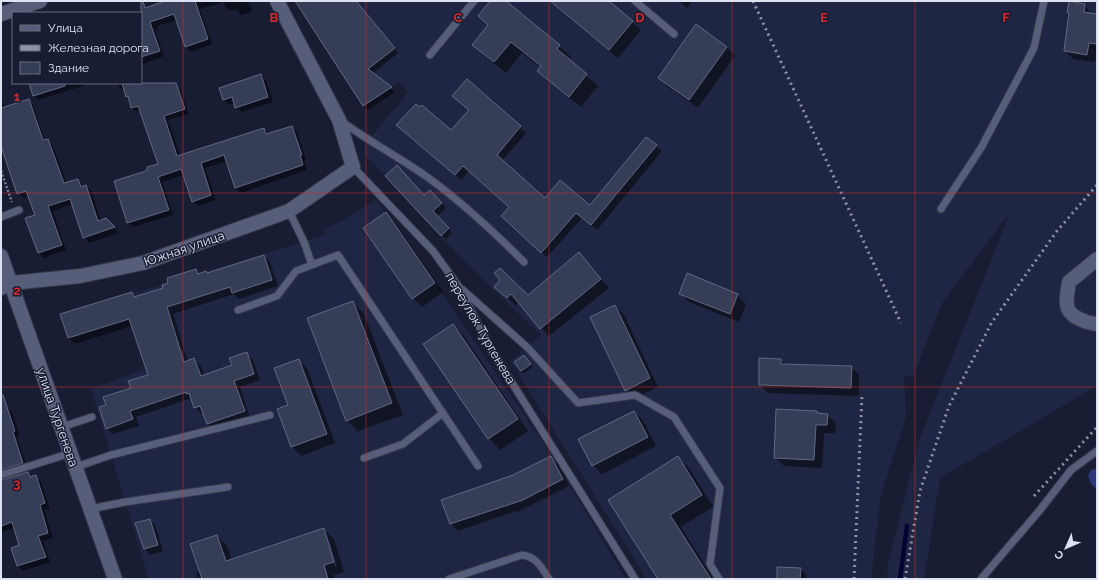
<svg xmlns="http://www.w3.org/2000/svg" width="1098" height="580" font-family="Raleway,sans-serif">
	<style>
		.built { fill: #1f2643 }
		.green { fill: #2c3779 }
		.shadow { fill: #0007; fill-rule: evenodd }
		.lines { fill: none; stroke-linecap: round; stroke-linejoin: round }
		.stream { stroke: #050333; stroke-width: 4.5 }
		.building { fill: #363d56; stroke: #616984 }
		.service-casing { stroke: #34374a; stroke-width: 9 }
		.minor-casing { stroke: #34374a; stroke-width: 16 }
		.path { stroke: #797e92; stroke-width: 2.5; stroke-dasharray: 2 2; stroke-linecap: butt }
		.service { stroke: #565e79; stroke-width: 7 }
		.minor { stroke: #565e79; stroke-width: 14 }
		.rail { stroke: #8e93a6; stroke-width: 3; stroke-dasharray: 2 4; stroke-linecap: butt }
		.grid { fill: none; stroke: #d62828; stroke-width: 1; stroke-opacity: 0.55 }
		.labels { text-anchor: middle; stroke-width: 3; stroke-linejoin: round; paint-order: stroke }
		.street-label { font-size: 13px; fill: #dee3f3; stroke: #181d34 }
		.grid-label { font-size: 13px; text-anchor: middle; font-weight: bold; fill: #d62828; stroke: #181d34; stroke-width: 3; stroke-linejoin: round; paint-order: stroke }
	</style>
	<rect width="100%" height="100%" fill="#181d34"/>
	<path class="built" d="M295,1H1097V386L940,478L924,579H887L888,564L920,438L1011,211L942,303L913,377L904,375L906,418L881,494L871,579H647L511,362L541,335L471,268L419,214L365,154L364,145L408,93L399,82L363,106Z
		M376,200L435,283L551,455L626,579H149L91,389L159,364L150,346L134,293L168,283L167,278L196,269L198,274L326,235L324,229L343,220Z"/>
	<path class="green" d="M1097,468V489L1091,484L1088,476L1091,470Z"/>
	<path class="shadow" d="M168,1H249L252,12L241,15L236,9L230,11L225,6L224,2L200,9L212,44L191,52L186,47L177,20L157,26L158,29L155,30L164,56L141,65V13H131Z
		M296,1H356L398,53L372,74L395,92L368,110L363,105Z
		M491,1H504L559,46L571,57L568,60L598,86L581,107L550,82L538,71L541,68L522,53L506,73L485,56L474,45L489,26L479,16Z
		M549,1H608L641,30L618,58Z
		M679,1H693L687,8Z
		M1084,5L1093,15H1097V51L1095,62L1073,59L1065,51Z
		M696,26L727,47L735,56L698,108L668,87L660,78Z
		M141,74L148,96L176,86L181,91L189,114L168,120L180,156L264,129L269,134L292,127L297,132L306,160H304L307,170L241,193L236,188L227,161L205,168L216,200L198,206L193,201L184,175L162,182L173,215L133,227L128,223L143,173L159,165L141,111L137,112L132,108L129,98L123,89L122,90L116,83H141Z
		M261,75L266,80L273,102L242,112L236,107L235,103L229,105L224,99Z
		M467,80L526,133L502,161L545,199L590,207L646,138L662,151L597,230L582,218L547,257L507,222L510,207L469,171L461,180L403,130L451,132L470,111Z
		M38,83H89V84L38,100L33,95Z
		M1,100L6,108L28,100L33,105L45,141H48L53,146L67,184L78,180L84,187L86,186L91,191L101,221L106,220L119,233L89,243L84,237L72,204L53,211L66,250L44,258L39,253L36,216L29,196L23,198L18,193L1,145Z
		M386,176L424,196L430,191L446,208L437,216L452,233L446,239Z
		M386,214L394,222L443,292L422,307L413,298Z
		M579,254L609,288L549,336L519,302L516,306L496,287L501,280L528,296Z
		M264,256L270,262L278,286L239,299L234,294L173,314L188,362L194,360L201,366L204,376L233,366L246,353L253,360L260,380L240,387L250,418L214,430L208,424L204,413L201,414L195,407L192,398L136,417L139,426L113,434L107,428V406L132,389L149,375L132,326L75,344L69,338L132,293L136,297L164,288L196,270L200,274H208Z
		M680,293L737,295L746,304L739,322L689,302Z
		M353,302L364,314L403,415L358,431L347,420Z
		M615,306L624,315L658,387L634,399L626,390Z
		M453,325L464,336L528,431L500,450L489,438Z
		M527,359L533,367L524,373L521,371Z
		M298,360L307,368L335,443L301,456L292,447L278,409L289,406Z
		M781,360L787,365L851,367L859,375V396L768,393L760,385Z
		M7,407L12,412L20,436L17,437L27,468L1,475V409Z
		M634,412L643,420L656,446L602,474L593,465Z
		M816,412L818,414L827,415L836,423L835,433H824L822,468L784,466L775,457Z
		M550,457L558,464L569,486L517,512L516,511L458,531L451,524L442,500L514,476Z
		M677,457L689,468L713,507L681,527L714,579H659Z
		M28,473L33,478L36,476L41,482L50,509L44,510L53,538L43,541L50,562L23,571L18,566L12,549L21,546L15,528L1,532V481Z
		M150,520L155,525L163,551L150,555L145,549Z
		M324,529L334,539L344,572L334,575L335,579H198L196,573L200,571L216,536L227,546L232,560ZM327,540H329L337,566L335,567Z
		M801,569L806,575V579H778Z"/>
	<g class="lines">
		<path class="stream" d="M900,579L907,526"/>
	</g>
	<path class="building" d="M143,1L145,8L165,1H195L208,39L185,47L174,14L150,22L160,51L141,57V2Z
		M295,1H356L395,48L368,69L392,87L363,106Z
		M490,1H506L560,45L557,49L587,74L569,97L537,71L541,66L511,42L494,62L472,45L488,25L478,16Z
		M550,1H609L633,21L609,50Z
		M1069,1L1085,4L1084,12L1097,14V44L1089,43L1087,55L1064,51L1069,13L1067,12Z
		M696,24L727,47L689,100L658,78Z
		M261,74L268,97L235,108L232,97L223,100L219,88Z
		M467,79L521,126L497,155L545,198L560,180L590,205L646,137L657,145L591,225L576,213L541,253L501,216L509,207L463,166L455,175L396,125L416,104L420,107L422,105L451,130L469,110L452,96Z
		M29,83H65V86L33,96Z
		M122,83H176L185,109L164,116L177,156L264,128L266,134L292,126L302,155H300L303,165L235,188L224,155L201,163L211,195L192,202L181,169L158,177L169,210L127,223L114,181L143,172L147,170V167L158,164L138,106L131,108L128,96L126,97Z
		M29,99L43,140L48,139L64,183L78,179L81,187L86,185L98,221L106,218L115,227L83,238L70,199L48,206L62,245L38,253L25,218L35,215L26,191L17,194L1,146V108Z
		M397,165L424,195L430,190L442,203L433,211L449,228L441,236L385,176Z
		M386,212L435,283L412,299L363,228Z
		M579,252L601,279L540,329L511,294L507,298L494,287L500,280L494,273L500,268L528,295Z
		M264,255L272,280L232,293L230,287L167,307L184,362L194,358L201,376L232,365L229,358L247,352L254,374L234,381L245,411L207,424L200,406L194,408L189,393L186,394V392L130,411L133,419L106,429L99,407L106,405L103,397L131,388L128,381L148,375L129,319L68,338L60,314L132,292L134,297L163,288L162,285L168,283L167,278L196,269L198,274L206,271L207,273Z
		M687,273L738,294L730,314L679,294Z
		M353,301L392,403L346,421L307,318Z
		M615,305L650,378L625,391L590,317Z
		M453,324L518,419L488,439L423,344Z
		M524,355L531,364L521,371L514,362Z
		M759,358L781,359V364L852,366L851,388L759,385Z
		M299,359L327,434L291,447L277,409L288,405L274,368Z
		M1,395H3L15,431L13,432L23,463L1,470Z
		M776,409L817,411V413L828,414L827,425H816L814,460L774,458Z
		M634,411L648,437L592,466L578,439Z
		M551,456L563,479L523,500L450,524L441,500L513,475Z
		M678,456L702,495L670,515L711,579H658L608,500Z
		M28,472L30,477L36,475L45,503L40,505L48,533L38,536L46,557L17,566L11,548L19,545L12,522L1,526V480Z
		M150,519L158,545L144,549L135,523Z
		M324,528L334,562L324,565L328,579H202L190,544L217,535L226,561Z
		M777,567L801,568L800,579H777Z"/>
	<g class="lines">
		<g class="service-casing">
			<path id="service" d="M635,1L674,34
				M430,55L474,1
				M341,121C370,142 402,159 430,179C464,204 494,232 524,262
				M353,167L433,251L459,287L492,351L635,579
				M941,209L981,148L1034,48L1044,1
				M289,211L304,242L312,265
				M1,217L19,210
				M463,290L528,348L578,403L635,395L674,417L720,488L710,564L719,579
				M238,310L277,296L296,271L338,255L478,466
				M62,427L92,417
				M364,458L403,444L443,413
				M76,467L111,455L270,415
				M1,475L71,453
				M90,509L125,502L228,487
				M449,579L522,555C537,557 541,567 549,579
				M981,579L1040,510L1071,470L1097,451"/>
		</g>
		<g class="minor-casing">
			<path id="minor" d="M1,14L40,1
				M1,256L115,579
				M1097,259L1069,282C1068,289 1066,298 1067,305C1068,317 1087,323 1097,324
				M1,288L11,283L80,276L143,263L289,211L353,167L339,120L277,1"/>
		</g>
		<path class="path" d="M1,171L12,202"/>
		<use href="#service" class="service"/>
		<use href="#minor" class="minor"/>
		<path class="rail" d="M753,1L901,323
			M1034,496L1097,427
			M854,579L862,396
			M905,579L920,491L949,406L992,322L1057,231L1097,185"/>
	</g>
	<path class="grid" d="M183,1V579M366,1V579M549,1V579M732,1V579M915,1V579M1,193H1097M1,387H1097"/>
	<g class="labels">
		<g class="street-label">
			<text transform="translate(184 248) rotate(-19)" y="5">Южная улица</text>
			<text transform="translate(481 328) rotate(60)" y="5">переулок Тургенева</text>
			<text transform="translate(58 417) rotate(71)" y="5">улица Тургенева</text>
		</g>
	</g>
	<g class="grid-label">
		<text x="274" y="22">B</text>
		<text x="458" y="22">C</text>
		<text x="640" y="22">D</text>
		<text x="824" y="22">E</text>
		<text x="1006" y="22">F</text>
		<text x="17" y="101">1</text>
		<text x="17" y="295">2</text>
		<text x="17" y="488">3</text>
	</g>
	<rect width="1098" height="580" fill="none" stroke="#dee3f3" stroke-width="4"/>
	<rect x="12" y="12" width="130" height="72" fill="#181d34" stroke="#676c80"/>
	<rect x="20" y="25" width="20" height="6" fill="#565e79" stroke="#676c80"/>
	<text x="48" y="32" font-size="12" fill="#dee3f3">Улица</text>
	<rect x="20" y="45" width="20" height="6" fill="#8e93a6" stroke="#676c80"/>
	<text x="48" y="52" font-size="12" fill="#dee3f3">Железная дорога</text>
	<rect x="20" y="62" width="20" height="12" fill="#363d56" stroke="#676c80"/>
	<text x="48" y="72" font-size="12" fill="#dee3f3">Здание</text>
	<g transform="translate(1066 548) rotate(225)" stroke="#181d34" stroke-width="3" paint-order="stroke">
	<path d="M0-3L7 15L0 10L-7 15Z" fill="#dee3f3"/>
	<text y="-6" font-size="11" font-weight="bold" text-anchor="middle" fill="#dee3f3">С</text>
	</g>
</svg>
